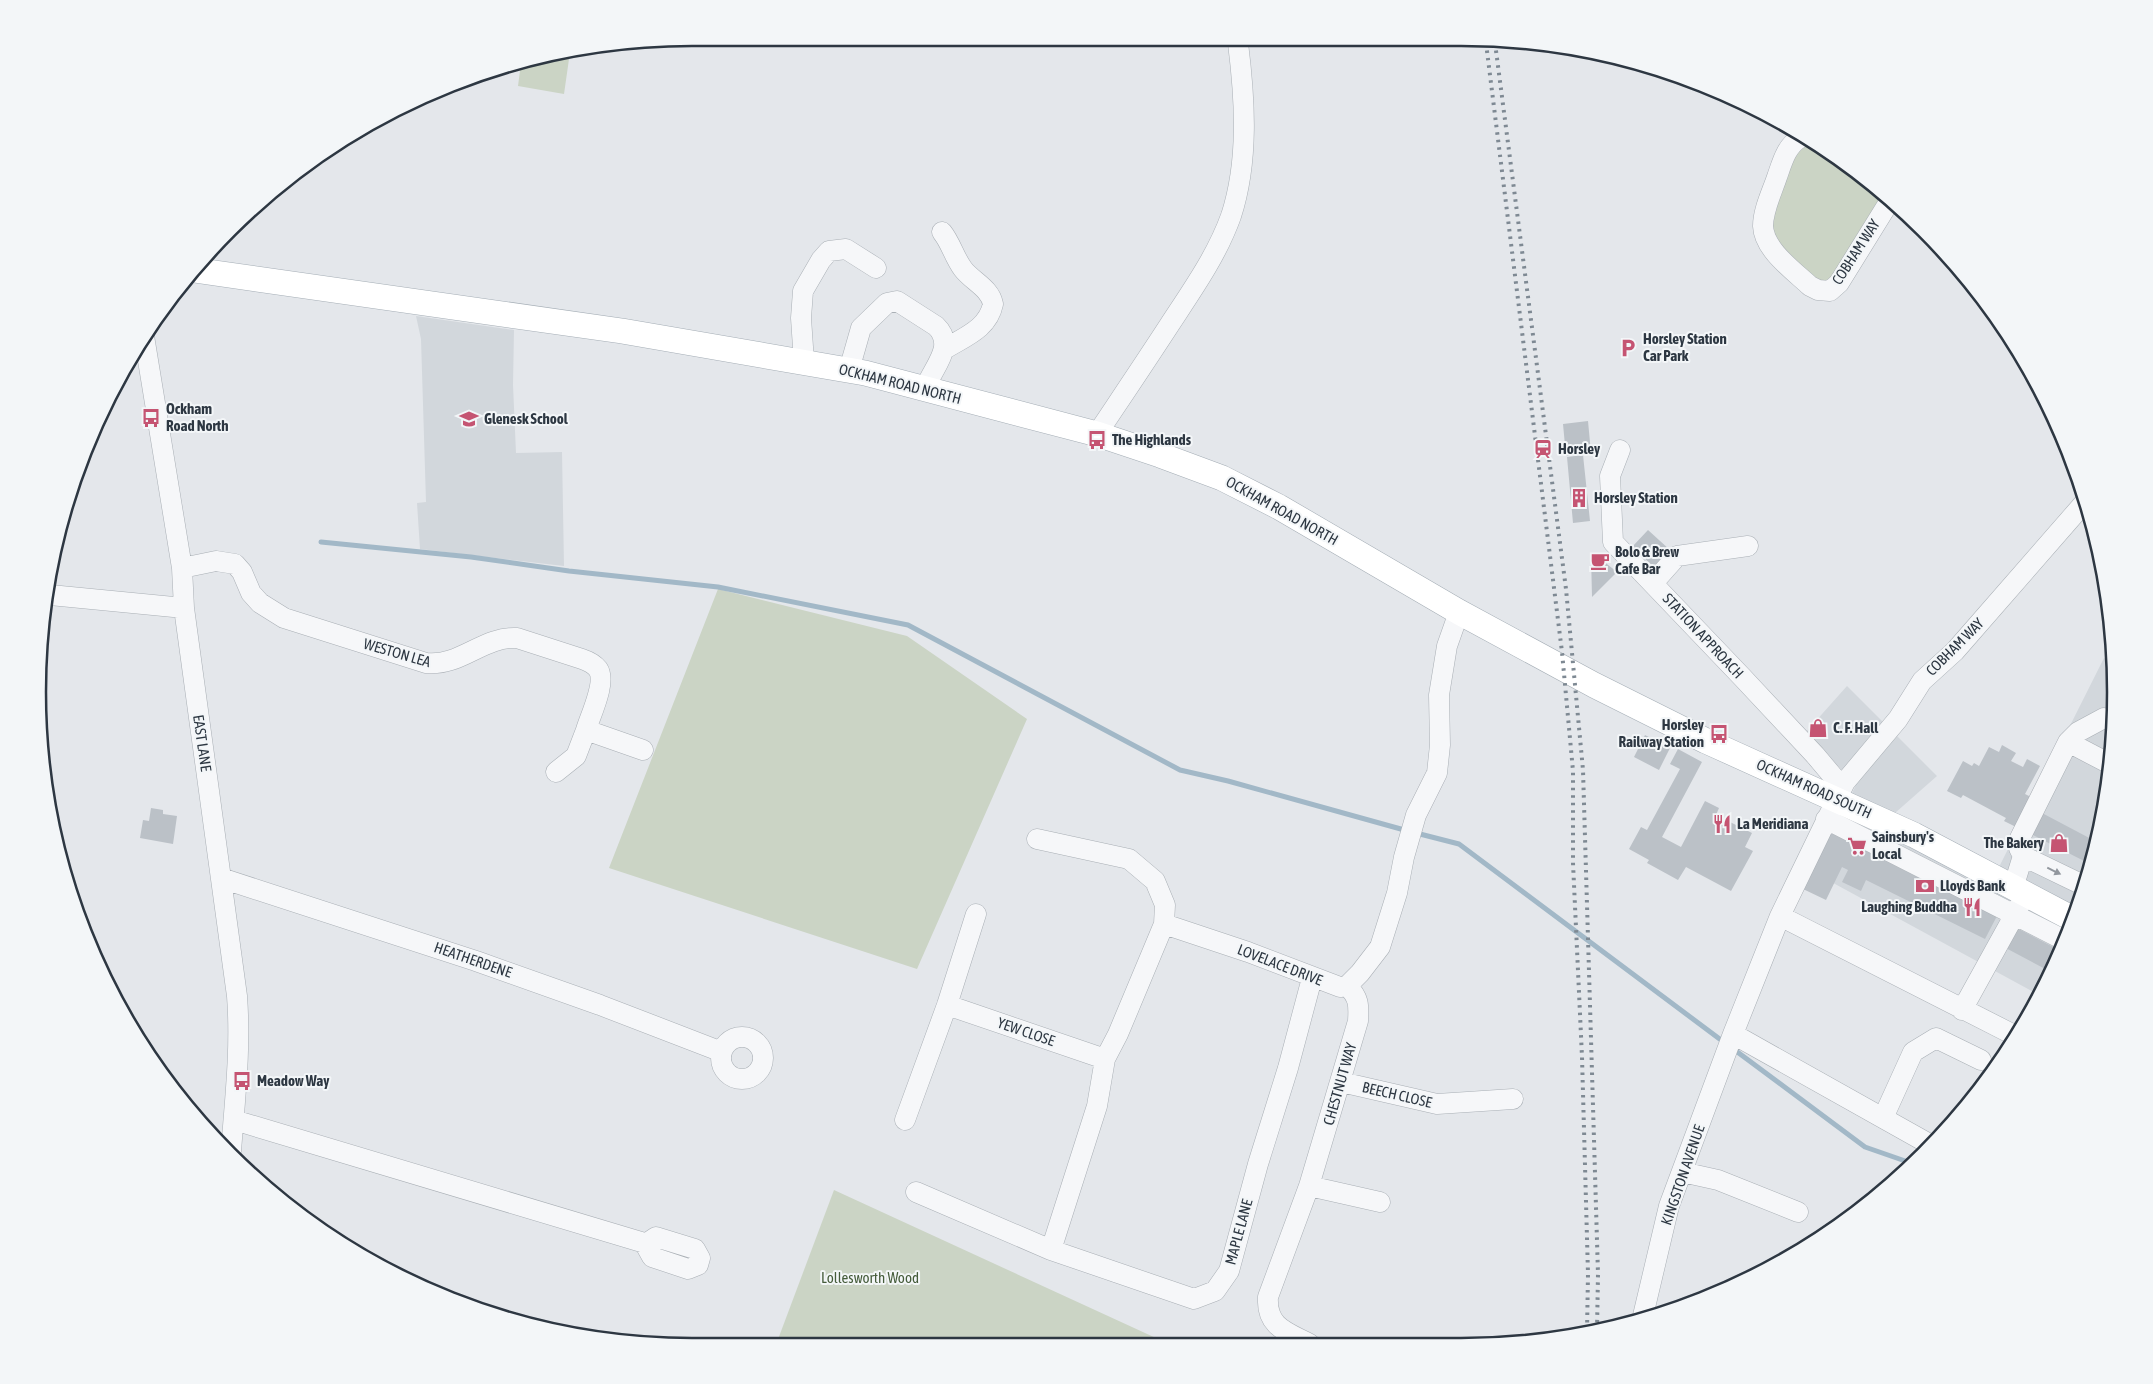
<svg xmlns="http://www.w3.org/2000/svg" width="2153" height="1384" font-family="'Asap Condensed',sans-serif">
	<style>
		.built { fill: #d2d7dc }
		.green { fill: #cbd4c5 }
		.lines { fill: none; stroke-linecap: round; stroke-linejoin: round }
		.stream { stroke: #a2b8c7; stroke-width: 5 }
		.building { fill: #bbc1c7 }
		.minor-casing { stroke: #a9afb5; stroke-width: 21 }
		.major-casing { stroke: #a4adb5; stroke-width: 26 }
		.minor { stroke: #f6f7f9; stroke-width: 20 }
		.major { stroke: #fff; stroke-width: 25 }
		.rail { stroke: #7e8993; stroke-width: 4; stroke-dasharray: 2.5 5; stroke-linecap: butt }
		.oneway { fill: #92979e }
		.labels { text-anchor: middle; stroke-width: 4; stroke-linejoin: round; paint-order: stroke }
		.street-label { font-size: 15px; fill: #2d3742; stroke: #f3f6f8 }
		.poi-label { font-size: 15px; font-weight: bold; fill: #2d3742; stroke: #f3f6f8; text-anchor: start }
		.park-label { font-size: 15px; fill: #455c3b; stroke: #f3f6f8 }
		.rim { fill: none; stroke: #2d3742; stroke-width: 2.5 }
	</style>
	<rect width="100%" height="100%" fill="#e4e7eb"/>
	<path class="built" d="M416,316L514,330L513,385L516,453L562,452L564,566L420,549L417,503L426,502L421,339Z
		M2104,658L2114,663L2110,777L2081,902L2039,995L1813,872L1856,785L1806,732L1847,686L1937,776L1895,813L1999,867Z"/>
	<path class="green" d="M570,52L564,94L518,86L521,63Z
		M1808,143L1883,194L1833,283L1815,284L1792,265L1770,230L1792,152Z
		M718,589L907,636L1027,719L917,969L609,868Z
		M834,1190L1169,1344L777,1342Z"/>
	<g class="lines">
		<path class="stream" d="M321,542L471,557L569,571L718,587L908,625L1180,770L1228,781L1408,831
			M1416,833L1459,844L1725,1043
			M1732,1048L1865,1147L1911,1163"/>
	</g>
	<path class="building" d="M1588,421L1591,453L1566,456L1563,424Z
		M1583,455L1590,521L1573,523L1567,457Z
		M1648,530L1670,550L1654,567L1632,547Z
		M1593,553L1617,572L1592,597L1591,555Z
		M1645,735L1670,748L1659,770L1634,757Z
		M2002,745L2016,753L2011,761L2023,767L2027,759L2040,766L2025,794L2033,798L2018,828L2004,821L2006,818L1963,795L1961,798L1947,791L1963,761L1972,766L1974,763L1979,766L1989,747L1999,752Z
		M1678,749L1702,762L1662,837L1681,847L1705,801L1719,808L1716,815L1752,833L1745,847L1753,851L1731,891L1686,867L1678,880L1647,863L1649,860L1629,849L1641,827L1647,830L1680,769L1670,764Z
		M151,808L163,810V814L177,816L173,844L140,838L143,820L149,821Z
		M2042,813L2095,841L2090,864L2031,834Z
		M1831,832L1997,916L1985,939L1866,880L1861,891L1842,882L1848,870L1842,867L1826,900L1803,889Z
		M2013,926L2059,950L2049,971L2002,946Z"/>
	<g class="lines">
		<g class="minor-casing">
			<path id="minor" d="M1800,138C1786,146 1782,163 1777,177C1772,192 1763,210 1763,226C1764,250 1794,271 1810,286L1818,290L1830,291L1839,283L1891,199
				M942,232C951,243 954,257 963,269C972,281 990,288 993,304C988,329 964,337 945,349
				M144,336L182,568L184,608L237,996C241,1048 235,1099 231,1151
				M804,362L801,318L803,291L821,260L829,251L846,249L876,268
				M849,370L861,328L887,303L897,301L936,326C957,346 932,368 925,389
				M1097,434C1121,398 1146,361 1170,324C1193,289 1217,255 1231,216C1249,161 1245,99 1238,43
				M1620,450L1610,476L1613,542L1742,677L1815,755L1842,787
				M182,568L216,561L235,564L242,572L251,593L260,603L284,618L426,663C460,667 483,636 517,638L582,659C588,661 594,664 598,669C607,682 590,716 586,730L643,750
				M1653,583L1677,556L1748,546
				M50,595L184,608
				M2068,742L2110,764
				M556,772L576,756L586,730
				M1826,819L2064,940
				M1037,839L1129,859L1155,881L1165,905L1164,924
				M2023,856L2085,886
				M221,878L476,961L600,1005L722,1052
				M2013,888L2023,856L2019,848L2020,838L2068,742L2078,732L2104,718
				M1780,916L2016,1036
				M947,1005L1105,1059
				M1962,1010L2020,905
				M1733,1034L1931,1145
				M721 1058a21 21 0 1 1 42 0a21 21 0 1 1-42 0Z
				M1341,1082L1437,1104L1513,1099
				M1883,1118L1913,1052L1936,1038L1981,1060
				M234,1120L648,1244
				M905,1120L947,1005L976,914
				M1682,1172L1718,1180L1798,1212
				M1309,1186L1380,1202
				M916,1192L1051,1250L1194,1299L1215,1291L1229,1271L1258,1164L1288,1068L1312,978
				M656,1237L695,1249L700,1258L698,1265L688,1269L652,1257L647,1248L650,1241Z
				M1051,1250L1097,1106L1105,1059L1118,1034L1164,924L1248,952L1340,987L1347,986L1360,973L1380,947L1397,893L1404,857L1416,815L1437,773L1440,745L1439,695L1447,646L1459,612
				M1642,1320L1669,1206L1733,1034L1780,916L1845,782L1898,719L1922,681L1955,651L2085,502
				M1310,1344C1287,1332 1266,1327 1268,1297L1309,1186L1358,1021C1359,1005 1359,997 1347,986"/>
		</g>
		<g class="major-casing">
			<path id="major" d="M194,270L622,331L865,373L1097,434L1160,455L1222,478L1279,507L1459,612L1594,685L1706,741L1914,835L2073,919"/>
		</g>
		<use href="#minor" class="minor"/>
		<use href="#major" class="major"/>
		<path class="rail" d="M1486,43L1562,652L1573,771V863L1582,1057L1588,1274L1587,1331
			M1495,43L1566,589L1583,770L1598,1274L1597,1330"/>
	</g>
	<defs><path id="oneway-solid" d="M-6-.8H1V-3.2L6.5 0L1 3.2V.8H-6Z" transform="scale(1.25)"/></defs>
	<use class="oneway" href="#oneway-solid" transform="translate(2054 871) rotate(26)"/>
	<defs>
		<g id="parking-bare" transform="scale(1.5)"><path d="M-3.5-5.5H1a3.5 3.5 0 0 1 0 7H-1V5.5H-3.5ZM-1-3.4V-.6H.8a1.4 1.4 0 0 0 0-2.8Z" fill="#c55472" stroke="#f3f6f8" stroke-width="2.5" paint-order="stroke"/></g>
		<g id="bus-bare" transform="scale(1.5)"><path d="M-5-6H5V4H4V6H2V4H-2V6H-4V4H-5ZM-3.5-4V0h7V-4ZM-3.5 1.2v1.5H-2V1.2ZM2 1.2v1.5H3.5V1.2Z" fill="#c55472" stroke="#f3f6f8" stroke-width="2.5" paint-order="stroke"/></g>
		<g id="school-bare" transform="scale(1.5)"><path d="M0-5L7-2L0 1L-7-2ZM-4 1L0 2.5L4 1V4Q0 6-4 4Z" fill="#c55472" stroke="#f3f6f8" stroke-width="2.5" paint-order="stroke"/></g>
		<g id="station-bare" transform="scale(1.5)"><path d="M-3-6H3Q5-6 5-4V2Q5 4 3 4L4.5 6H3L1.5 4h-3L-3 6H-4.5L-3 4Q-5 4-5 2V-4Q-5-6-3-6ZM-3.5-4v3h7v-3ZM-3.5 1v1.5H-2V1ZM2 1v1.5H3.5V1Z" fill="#c55472" stroke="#f3f6f8" stroke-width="2.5" paint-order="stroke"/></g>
		<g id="building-bare" transform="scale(1.5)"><path d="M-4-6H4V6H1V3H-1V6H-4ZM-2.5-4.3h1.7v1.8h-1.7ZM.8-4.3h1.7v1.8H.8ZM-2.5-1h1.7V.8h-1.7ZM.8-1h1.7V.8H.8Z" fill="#c55472" stroke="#f3f6f8" stroke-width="2.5" paint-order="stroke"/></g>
		<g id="cafe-bare" transform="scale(1.5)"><path d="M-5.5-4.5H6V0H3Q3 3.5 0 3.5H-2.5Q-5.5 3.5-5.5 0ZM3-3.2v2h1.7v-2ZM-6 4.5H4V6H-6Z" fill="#c55472" stroke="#f3f6f8" stroke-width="2.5" paint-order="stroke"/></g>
		<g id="shop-bare" transform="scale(1.5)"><path d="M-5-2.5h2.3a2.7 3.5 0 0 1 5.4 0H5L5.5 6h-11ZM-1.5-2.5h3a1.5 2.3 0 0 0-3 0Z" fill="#c55472" stroke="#f3f6f8" stroke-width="2.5" paint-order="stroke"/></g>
		<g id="restaurant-bare" transform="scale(1.5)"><path d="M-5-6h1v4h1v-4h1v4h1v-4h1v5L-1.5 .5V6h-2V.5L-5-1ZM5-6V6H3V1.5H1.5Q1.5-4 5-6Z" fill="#c55472" stroke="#f3f6f8" stroke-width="2.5" paint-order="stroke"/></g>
		<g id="supermarket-bare" transform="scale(1.5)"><path d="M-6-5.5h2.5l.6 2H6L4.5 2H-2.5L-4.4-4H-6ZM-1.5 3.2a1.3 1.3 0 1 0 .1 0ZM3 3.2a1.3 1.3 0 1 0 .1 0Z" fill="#c55472" stroke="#f3f6f8" stroke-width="2.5" paint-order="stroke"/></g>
		<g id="bank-bare" transform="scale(1.5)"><path d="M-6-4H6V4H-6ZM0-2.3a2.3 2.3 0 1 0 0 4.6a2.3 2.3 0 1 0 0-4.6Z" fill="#c55472" stroke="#f3f6f8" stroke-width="2.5" paint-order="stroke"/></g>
	</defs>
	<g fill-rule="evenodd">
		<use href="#parking-bare" x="1628" y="348"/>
		<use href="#bus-bare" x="151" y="418"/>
		<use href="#school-bare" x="469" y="419"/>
		<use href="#bus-bare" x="1097" y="440"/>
		<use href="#station-bare" x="1543" y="449"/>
		<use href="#building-bare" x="1579" y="498"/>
		<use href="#cafe-bare" x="1600" y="561"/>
		<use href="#shop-bare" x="1818" y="728"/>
		<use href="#bus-bare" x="1719" y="734"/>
		<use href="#restaurant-bare" x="1722" y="824"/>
		<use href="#shop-bare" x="2059" y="843"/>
		<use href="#supermarket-bare" x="1857" y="846"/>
		<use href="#bank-bare" x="1925" y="886"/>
		<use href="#restaurant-bare" x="1972" y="907"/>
		<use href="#bus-bare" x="242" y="1081"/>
	</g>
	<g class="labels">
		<g class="street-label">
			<text transform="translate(1856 252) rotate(-57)" y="5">COBHAM WAY</text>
			<text transform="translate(900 384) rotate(14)" y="5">OCKHAM ROAD NORTH</text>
			<text transform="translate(1282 511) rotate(29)" y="5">OCKHAM ROAD NORTH</text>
			<text transform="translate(1703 636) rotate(47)" y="5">STATION APPROACH</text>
			<text transform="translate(1955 647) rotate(-45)" y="5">COBHAM WAY</text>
			<text transform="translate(397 653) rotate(16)" y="5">WESTON LEA</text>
			<text transform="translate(202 743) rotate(82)" y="5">EAST LANE</text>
			<text transform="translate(1814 789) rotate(24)" y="5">OCKHAM ROAD SOUTH</text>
			<text transform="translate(473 960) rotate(19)" y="5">HEATHERDENE</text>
			<text transform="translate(1280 965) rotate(21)" y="5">LOVELACE DRIVE</text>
			<text transform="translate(1026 1032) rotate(19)" y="5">YEW CLOSE</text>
			<text transform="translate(1340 1084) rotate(-74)" y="5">CHESTNUT WAY</text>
			<text transform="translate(1397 1095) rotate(13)" y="5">BEECH CLOSE</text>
			<text transform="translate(1683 1175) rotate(-71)" y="5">KINGSTON AVENUE</text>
			<text transform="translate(1239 1232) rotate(-75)" y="5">MAPLE LANE</text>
		</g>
		<g class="poi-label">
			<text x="1643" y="344">Horsley Station<tspan x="1643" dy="17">Car Park</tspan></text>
			<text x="166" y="414">Ockham<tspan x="166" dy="17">Road North</tspan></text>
			<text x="484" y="424">Glenesk School</text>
			<text x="1112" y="445">The Highlands</text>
			<text x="1558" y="454">Horsley</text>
			<text x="1594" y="503">Horsley Station</text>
			<text x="1615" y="557">Bolo &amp; Brew<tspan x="1615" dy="17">Cafe Bar</tspan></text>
			<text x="1704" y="730" text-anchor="end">Horsley<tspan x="1704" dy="17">Railway Station</tspan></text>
			<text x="1833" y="733">C. F. Hall</text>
			<text x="1737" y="829">La Meridiana</text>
			<text x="1872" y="842">Sainsbury's<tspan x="1872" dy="17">Local</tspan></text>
			<text x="2044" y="848" text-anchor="end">The Bakery</text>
			<text x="1940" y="891">Lloyds Bank</text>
			<text x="1957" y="912" text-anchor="end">Laughing Buddha</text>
			<text x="257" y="1086">Meadow Way</text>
		</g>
		<g class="park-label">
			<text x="870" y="1283">Lollesworth Wood</text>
		</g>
	</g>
	<path d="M0 0H2153V1384H0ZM692 46H1461A646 646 0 0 1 2107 692V692A646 646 0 0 1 1461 1338H692A646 646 0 0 1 46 692V692A646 646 0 0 1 692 46Z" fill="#f3f6f8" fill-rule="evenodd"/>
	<path class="rim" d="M692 46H1461A646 646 0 0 1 2107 692V692A646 646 0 0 1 1461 1338H692A646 646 0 0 1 46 692V692A646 646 0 0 1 692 46Z"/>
</svg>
